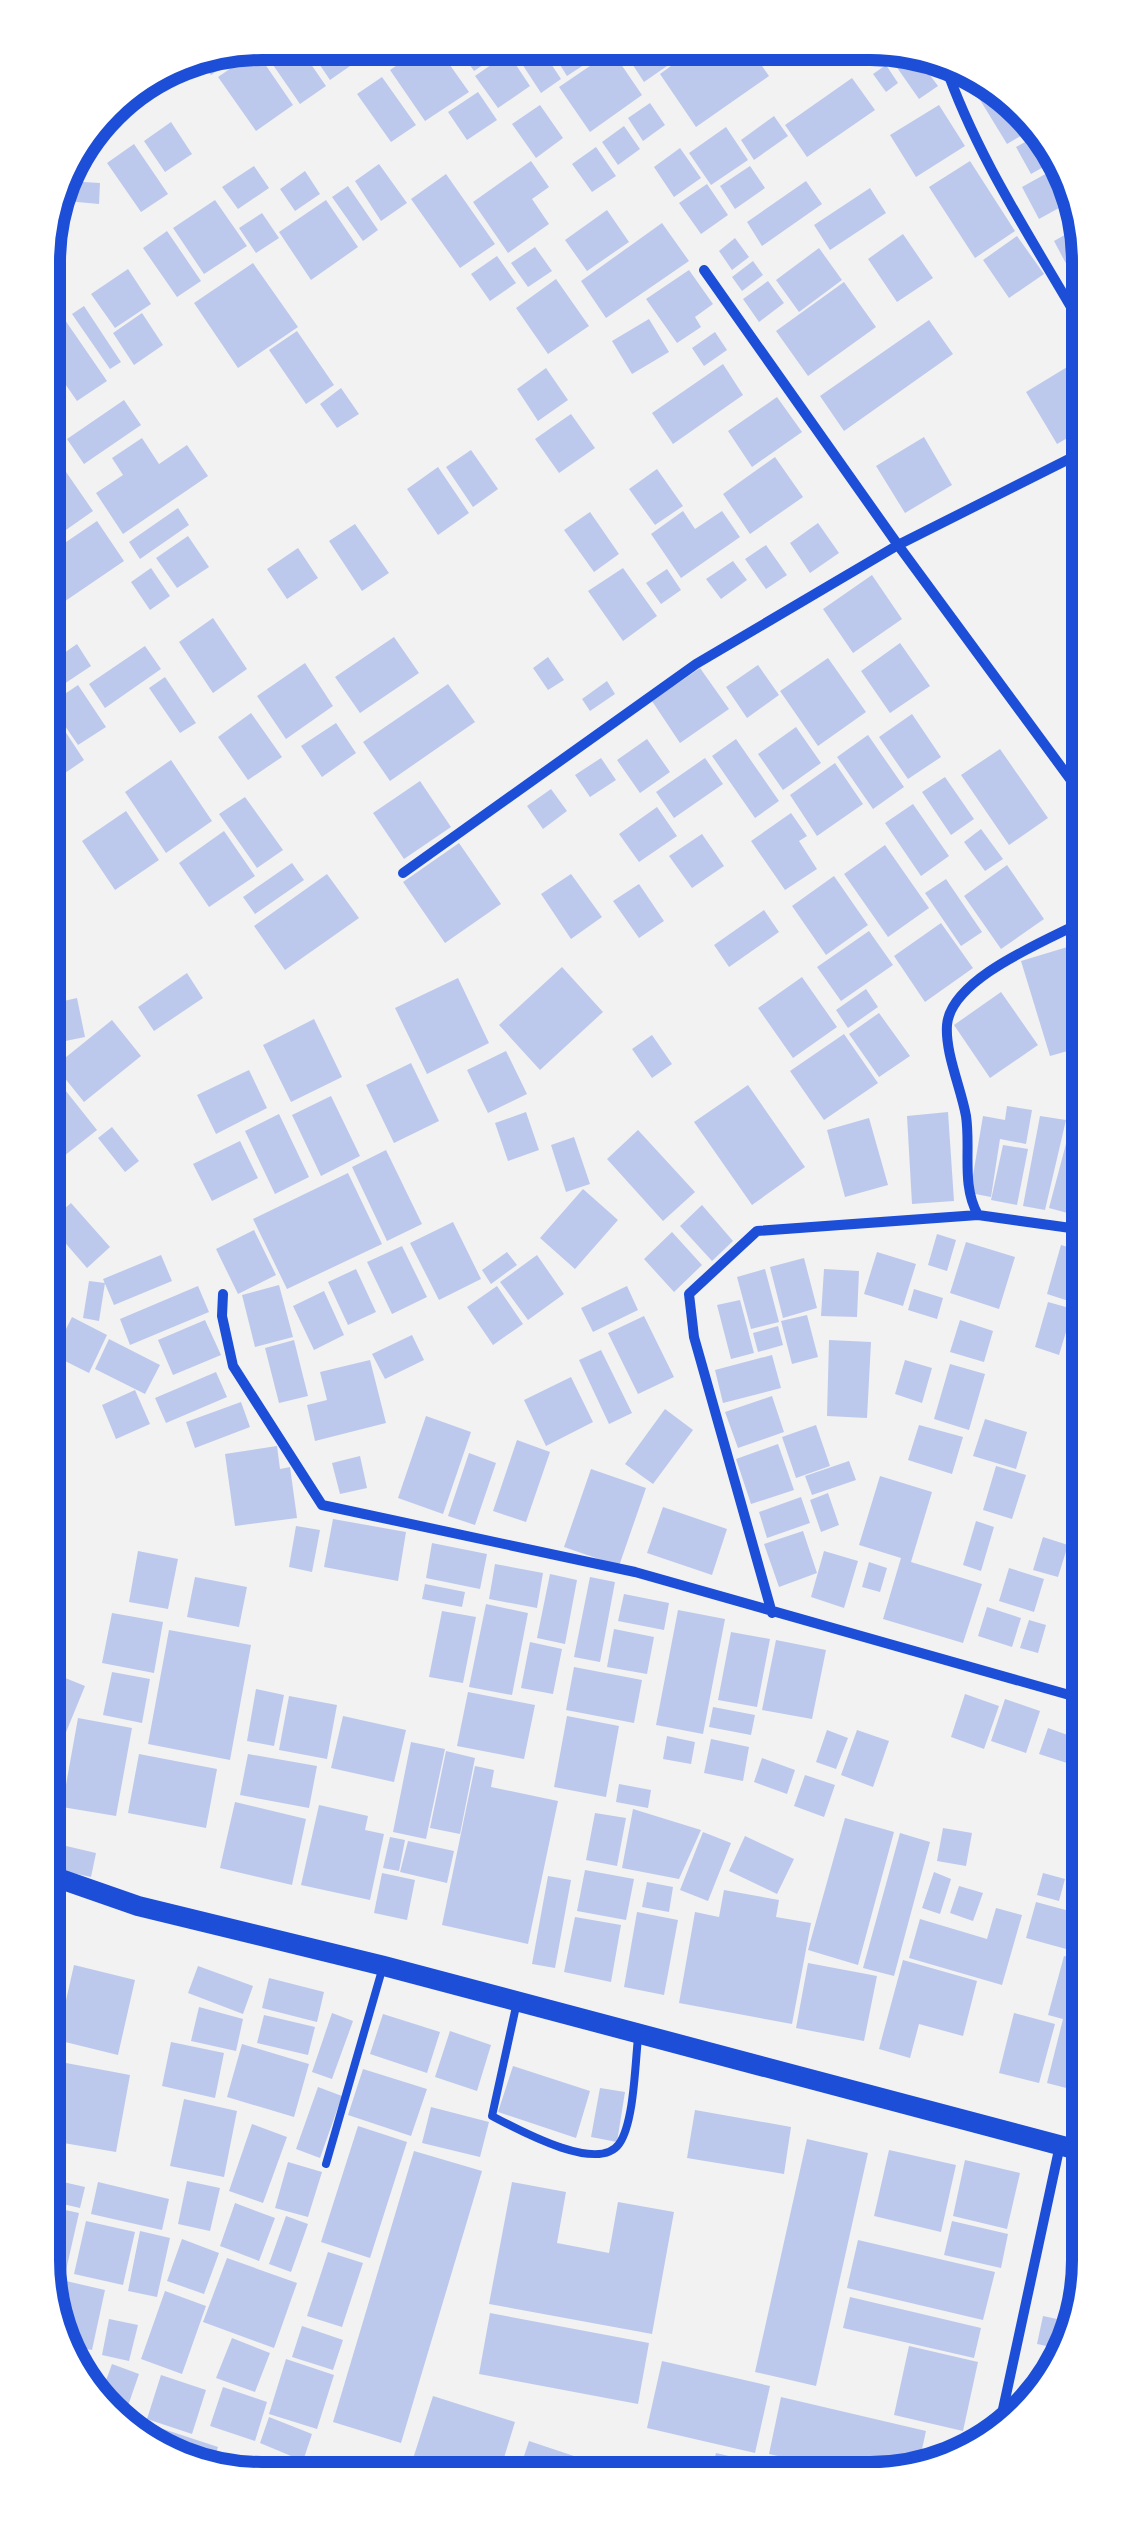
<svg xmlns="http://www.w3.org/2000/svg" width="1132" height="2522" font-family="'Source Sans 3',sans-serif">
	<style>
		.building { fill: #bdc9ec }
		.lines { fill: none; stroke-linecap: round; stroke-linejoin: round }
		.service { stroke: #1d4ed8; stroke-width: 8 }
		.minor { stroke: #1d4ed8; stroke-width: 10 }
		.secondary { stroke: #1d4ed8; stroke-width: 20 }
		.rim { fill: none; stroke: #1d4ed8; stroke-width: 12 }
	</style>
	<rect width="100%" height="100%" fill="#f2f2f2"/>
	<path class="building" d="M305,43H353L363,57L330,80Z
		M256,44L211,75L198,55Z
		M297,44L326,86L300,104L271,62Z
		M428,44H435L469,92L425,121L390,70Z
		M455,44H501L505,50L474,71Z
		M509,44H538L561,79L541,93Z
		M547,44L605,45L608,49L567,76Z
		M643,45H652L667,66L644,82L627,56Z
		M700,45L748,46L769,76L696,127L660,74Z
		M909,47L938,86L919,99L891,59Z
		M256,51L293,105L256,131L218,77Z
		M612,51L642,95L590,132L559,87Z
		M508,53L530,86L498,108L475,76Z
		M886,65L898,83L886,92L873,74Z
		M963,72L1015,97L1034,128L1007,144Z
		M382,77L416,125L391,142L357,94Z
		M852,78L875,110L807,157L785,125Z
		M478,92L497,120L467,140L448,112Z
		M650,103L665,125L643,141L628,118Z
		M540,105L563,138L536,158L512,124Z
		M939,105L965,146L916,177L890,135Z
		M774,116L788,136L754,160L741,140Z
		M171,122L192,154L165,172L144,141Z
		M624,126L640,149L618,165L602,142Z
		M726,127L748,160L711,185L689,153Z
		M1038,135L1054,161L1031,174L1016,147Z
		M134,144L168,194L141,212L107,163Z
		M596,147L616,176L592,192L572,164Z
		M680,148L701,178L674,197L654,167Z
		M531,161L549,187L532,199L549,224L508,253L473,202Z
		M970,161L1015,231L975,258L929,187Z
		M379,164L407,203L381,221L355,181Z
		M254,166L269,188L238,209L222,187Z
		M750,166L765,188L735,209L720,186Z
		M1058,167L1077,198L1039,219L1022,187Z
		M305,171L320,194L295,211L280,189Z
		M446,174L495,244L460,268L411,199Z
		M67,181L100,183L99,204L66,201Z
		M806,181L822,204L762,246L747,222Z
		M707,184L728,215L701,234L679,203Z
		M348,186L378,230L363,241L332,197Z
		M870,188L886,213L830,250L814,225Z
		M215,200L247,246L204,274L173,228Z
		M326,200L358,247L311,280L279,232Z
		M607,210L629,242L587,271L565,240Z
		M262,213L279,238L256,253L239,228Z
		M662,223L689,261L606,318L581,281Z
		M167,231L201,281L177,297L143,248Z
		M1070,232L1082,254V264L1070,271L1054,241Z
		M903,234L933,278L897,302L868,259Z
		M1017,236L1044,274L1009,298L983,260Z
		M735,238L749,257L732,270L719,251Z
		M535,247L552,271L528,287L511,263Z
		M819,248L842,280L799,312L776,280Z
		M497,256L516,283L490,301L471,274Z
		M753,261L763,275L742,291L732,277Z
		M253,263L298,327L238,368L194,303Z
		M128,269L151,304L115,328L91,294Z
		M689,270L713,304L695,317L701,327L677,343L646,299Z
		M556,279L589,326L548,354L516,308Z
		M768,281L784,303L759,322L743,299Z
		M844,282L876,327L808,376L776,331Z
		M54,284L65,300L43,315V291Z
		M84,306L121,362L110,369L72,314Z
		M142,313L163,345L134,365L113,333Z
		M649,319L669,352L632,374L612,341Z
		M65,320L107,381L77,401L43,352V335Z
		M929,320L953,354L844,431L820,396Z
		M297,331L334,385L306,404L269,350Z
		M715,332L727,350L704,366L692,348Z
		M1082,358L1083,429L1057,444L1026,392Z
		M723,364L743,395L673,444L652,413Z
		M546,368L568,400L538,421L517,389Z
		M341,388L359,414L337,428L320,404Z
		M777,397L802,432L752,467L728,431Z
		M124,400L141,425L84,464L67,439Z
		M571,414L595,448L559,473L535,439Z
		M924,437L952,485L905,513L876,466Z
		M142,438L159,464L187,445L208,476L123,534L96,493L123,475L112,458Z
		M471,450L498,489L473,507L446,467Z
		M53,453L93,511L53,539L44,525V459Z
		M775,457L803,497L750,534L723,494Z
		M438,467L469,513L438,535L407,489Z
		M657,469L683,506L655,525L629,489Z
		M178,508L189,525L140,559L129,542Z
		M683,511L695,529L722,511L740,537L681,578L651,534Z
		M590,512L619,554L594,572L564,530Z
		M97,521L124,561L55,608L44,591V557Z
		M818,523L839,553L810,573L790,543Z
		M355,524L389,573L362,591L329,541Z
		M188,536L209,567L177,588L156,558Z
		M766,545L787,575L766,589L745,559Z
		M298,548L318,578L287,599L267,569Z
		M733,561L747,580L721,599L706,579Z
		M151,568L170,596L150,610L131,582Z
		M623,568L657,616L623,641L588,591Z
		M667,569L681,590L661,604L646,583Z
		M872,575L902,619L853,653L823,609Z
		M44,610L63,637L44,650Z
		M213,618L247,669L213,693L179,642Z
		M394,637L419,673L360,713L335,677Z
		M900,643L930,686L890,713L861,671Z
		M77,644L91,666L55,690L44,675V667Z
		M145,646L161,669L105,708L89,684Z
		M548,657L564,680L548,690L533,668Z
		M828,658L866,712L818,746L780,691Z
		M305,663L333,706L286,739L257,696Z
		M758,665L779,695L747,718L726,687Z
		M700,668L729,709L680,743L652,701Z
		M165,677L196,723L180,733L149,688Z
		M607,681L615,694L590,711L582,699Z
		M448,684L475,722L390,781L363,742Z
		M78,685L106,727L78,745L50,704Z
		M251,713L282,757L248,780L218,737Z
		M912,714L941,757L908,779L879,737Z
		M59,722L84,760L49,784L45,778V732Z
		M336,723L356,753L322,777L301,746Z
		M796,727L821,763L783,790L758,754Z
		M868,735L904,787L873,809L837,757Z
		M647,739L670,772L640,793L617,760Z
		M736,739L779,801L755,818L712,756Z
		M1000,749L1048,818L1009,845L961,775Z
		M601,758L616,780L590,797L575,775Z
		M705,758L723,784L674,818L656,792Z
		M171,760L212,821L166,853L125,792Z
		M835,763L863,804L817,836L790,795Z
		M945,777L974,819L951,835L922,792Z
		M420,781L451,827L404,859L373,813Z
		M551,789L567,811L543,829L527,806Z
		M245,797L283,850L257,868L219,814Z
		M913,804L949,856L921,876L885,823Z
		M657,807L677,836L639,862L619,834Z
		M126,811L159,860L115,890L82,841Z
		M791,813L807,836L799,841L817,869L785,890L751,841Z
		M981,829L1003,859L985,871L964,842Z
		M224,831L255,876L209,907L179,863Z
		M702,834L724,866L692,888L669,856Z
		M459,843L501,904L445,943L403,882Z
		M885,845L929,908L888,937L844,874Z
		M45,860L54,893L45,895Z
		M292,863L304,880L255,914L243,897Z
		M1007,865L1044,919L1001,949L964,896Z
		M327,874L359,918L285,970L254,926Z
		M571,874L602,917L571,939L541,894Z
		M834,876L868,925L826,955L792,906Z
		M946,879L982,932L961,946L925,893Z
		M639,884L664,921L639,938L613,901Z
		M764,910L779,932L729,967L714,945Z
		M941,923L973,968L925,1002L894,956Z
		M869,931L893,965L841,1001L817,967Z
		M1074,945L1085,982V1046L1050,1056L1021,961Z
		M562,967L603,1012L540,1070L499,1025Z
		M187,973L203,998L154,1031L138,1007Z
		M802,977L837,1027L793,1058L758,1008Z
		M458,978L489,1043L427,1074L395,1008Z
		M866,989L878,1007L848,1028L836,1010Z
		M1001,992L1038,1045L990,1078L954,1025Z
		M77,998L85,1037L46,1045V1005Z
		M879,1013L910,1056L879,1077L849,1034Z
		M314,1019L342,1077L291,1102L263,1045Z
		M112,1020L141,1056L84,1102L55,1066Z
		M844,1034L878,1083L824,1120L790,1071Z
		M652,1035L672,1064L652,1078L632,1049Z
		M506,1051L527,1094L488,1113L467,1070Z
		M1077,1056L1085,1058V1102L1067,1098Z
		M411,1063L439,1121L394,1143L366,1085Z
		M46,1066L97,1130L64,1156L46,1133Z
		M249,1070L267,1108L216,1134L197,1095Z
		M748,1085L805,1167L752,1205L694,1122Z
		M331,1096L360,1156L321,1176L292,1115Z
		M1007,1106L1032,1110L1026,1144L1000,1139L991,1197L970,1193L983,1116L1005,1120Z
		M526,1112L539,1150L508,1161L495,1123Z
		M948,1112L954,1201L912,1204L907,1116Z
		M279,1114L309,1177L275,1194L245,1131Z
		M1040,1116L1066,1120L1045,1210L1023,1206Z
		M869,1118L888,1185L845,1197L827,1130Z
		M112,1127L139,1161L125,1172L98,1138Z
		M638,1130L695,1192L663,1221L607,1159Z
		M574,1137L590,1184L566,1192L551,1145Z
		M1067,1140L1085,1145V1177L1075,1215L1049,1208Z
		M240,1141L258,1178L212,1201L193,1164Z
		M1003,1145L1028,1149L1017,1205L991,1200Z
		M386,1150L422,1224L387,1241L352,1167Z
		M348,1173L382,1244L287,1289L253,1219Z
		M583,1189L618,1220L575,1269L540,1238Z
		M71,1203L110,1247L87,1268L48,1223Z
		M702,1205L733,1241L712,1261L680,1226Z
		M453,1222L481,1279L439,1300L410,1243Z
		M254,1230L276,1275L238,1294L216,1249Z
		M672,1232L702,1265L674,1292L644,1259Z
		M937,1234L956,1240L947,1271L928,1265Z
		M966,1242L1015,1257L999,1309L950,1293Z
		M1061,1245L1085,1252L1086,1266L1075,1303L1047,1294Z
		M402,1246L427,1297L392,1314L367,1262Z
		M507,1252L517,1265L491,1284L482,1270Z
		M877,1252L916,1264L903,1306L864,1294Z
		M161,1255L172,1281L114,1305L103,1279Z
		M537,1255L564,1294L528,1320L500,1282Z
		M804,1258L817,1308L783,1318L770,1267Z
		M356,1269L376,1312L348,1325L328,1282Z
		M765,1269L779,1322L751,1329L737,1277Z
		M824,1269L859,1271L857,1317L821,1316Z
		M89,1281L105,1283L99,1321L83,1318Z
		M279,1285L293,1337L255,1347L242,1295Z
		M198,1286L209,1312L130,1345L120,1319Z
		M497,1286L523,1324L493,1345L467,1307Z
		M627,1286L638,1310L593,1332L581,1308Z
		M914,1289L943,1298L937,1319L908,1310Z
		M324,1291L344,1335L314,1350L293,1306Z
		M47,1292H58V1330H47Z
		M740,1300L754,1353L731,1359L717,1305Z
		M1048,1302L1073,1309L1059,1355L1035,1347Z
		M807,1315L818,1357L792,1364L781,1321Z
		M644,1316L674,1377L638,1394L608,1333Z
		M72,1317L107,1335L89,1373L53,1355Z
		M205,1320L221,1355L173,1375L158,1340Z
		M960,1320L993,1331L984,1362L950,1352Z
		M1085,1325L1086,1326V1366L1074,1363Z
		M778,1326L783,1345L758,1352L753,1333Z
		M412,1335L424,1360L385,1379L372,1354Z
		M109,1339L160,1365L145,1394L95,1369Z
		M294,1340L308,1396L279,1403L265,1348Z
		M829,1340L871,1342L867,1418L827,1416Z
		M601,1350L632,1413L609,1424L579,1360Z
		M772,1355L781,1388L723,1403L715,1370Z
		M370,1360L386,1423L315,1441L307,1405L327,1400L320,1372Z
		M905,1360L932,1368L922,1403L895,1394Z
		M950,1364L985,1374L969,1430L934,1419Z
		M216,1372L227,1397L166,1423L155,1398Z
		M571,1377L593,1422L546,1446L524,1400Z
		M135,1390L150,1424L116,1439L102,1405Z
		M772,1396L784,1432L738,1448L725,1412Z
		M241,1402L250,1427L195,1448L186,1422Z
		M665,1409L693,1430L653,1484L625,1464Z
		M426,1416L471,1432L443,1514L398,1498Z
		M985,1419L1027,1432L1016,1469L973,1456Z
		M1083,1424L1086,1425V1481L1068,1475Z
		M816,1425L830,1466L796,1478L782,1437Z
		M919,1425L963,1437L952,1474L908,1460Z
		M517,1440L550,1452L526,1522L493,1511Z
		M778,1444L794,1490L751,1504L736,1459Z
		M277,1446L280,1469L290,1467L297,1518L235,1526L225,1454Z
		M469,1453L496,1463L475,1525L448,1516Z
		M360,1456L367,1488L340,1494L332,1463Z
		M849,1461L856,1480L812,1495L805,1476Z
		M996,1466L1026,1475L1012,1519L983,1510Z
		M591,1469L646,1488L619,1566L564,1547Z
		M880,1476L932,1492L911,1562L982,1584L963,1643L883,1619L901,1558L859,1545Z
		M828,1493L839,1525L821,1532L810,1500Z
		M801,1497L810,1523L767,1538L759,1512Z
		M663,1507L727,1529L712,1575L647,1553Z
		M333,1519L406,1532L398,1581L324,1567Z
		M976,1521L994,1527L981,1571L963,1565Z
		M296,1526L320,1530L312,1572L289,1567Z
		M803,1531L817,1573L779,1587L764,1544Z
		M1043,1537L1068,1545L1058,1577L1033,1570Z
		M432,1543L487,1554L480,1589L426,1578Z
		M138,1551L178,1559L168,1609L129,1602Z
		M824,1551L858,1561L844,1608L811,1597Z
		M1077,1557L1087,1560V1600L1066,1594Z
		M869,1562L887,1568L880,1592L862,1587Z
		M495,1564L543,1573L537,1608L489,1599Z
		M1009,1568L1044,1579L1034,1612L999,1601Z
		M550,1574L577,1580L565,1644L537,1638Z
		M195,1577L247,1587L239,1627L187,1617Z
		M590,1577L615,1582L600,1662L574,1657Z
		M425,1584L465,1592L462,1607L422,1599Z
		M624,1594L669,1603L664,1630L618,1621Z
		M486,1604L528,1613L512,1695L469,1687Z
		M1077,1604L1087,1607V1634L1069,1629Z
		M987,1607L1021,1618L1012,1647L978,1636Z
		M678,1610L725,1619L703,1734L656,1725Z
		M442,1611L476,1617L463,1683L429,1677Z
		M112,1613L163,1622L154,1673L102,1663Z
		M1029,1620L1046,1625L1038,1653L1020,1648Z
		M614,1629L654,1637L647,1674L607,1667Z
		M169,1630L251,1645L230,1760L148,1744Z
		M731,1632L770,1639L757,1707L718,1700Z
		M776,1640L826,1650L812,1719L762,1710Z
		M530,1642L562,1649L553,1694L521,1688Z
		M574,1667L642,1680L634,1723L566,1710Z
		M48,1671L85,1686L48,1776Z
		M112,1672L150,1679L142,1723L103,1715Z
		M256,1689L284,1695L274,1746L247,1741Z
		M468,1692L535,1705L524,1759L457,1746Z
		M965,1694L999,1706L984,1749L951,1737Z
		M289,1696L337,1705L327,1759L279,1750Z
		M1005,1699L1040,1711L1026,1753L991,1741Z
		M713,1707L755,1715L751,1735L709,1727Z
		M343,1716L406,1730L394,1782L331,1768Z
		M567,1716L619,1726L606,1797L554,1787Z
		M78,1718L132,1728L116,1816L62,1807Z
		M1048,1728L1076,1738L1067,1763L1039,1754Z
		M827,1730L848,1738L836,1769L816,1762Z
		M857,1730L889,1741L873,1787L841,1775Z
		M667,1736L695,1742L691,1764L663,1759Z
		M711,1739L749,1747L743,1781L704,1773Z
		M411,1742L445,1749L426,1839L393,1832Z
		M446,1751L475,1758L460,1834L430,1828Z
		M139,1754L217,1769L206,1828L128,1813Z
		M248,1754L317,1766L309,1808L240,1795Z
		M762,1758L795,1770L787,1794L754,1782Z
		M475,1766L494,1770L491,1787L558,1801L528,1944L442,1925Z
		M805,1775L835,1785L824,1817L794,1806Z
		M619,1784L651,1790L648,1808L616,1802Z
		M235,1802L306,1819L292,1885L220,1868Z
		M319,1805L368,1816L365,1830L384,1834L370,1900L301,1885Z
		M633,1809L701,1830L679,1879L622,1868Z
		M595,1813L626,1818L617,1866L586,1860Z
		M845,1818L894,1832L858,1965L808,1950Z
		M943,1828L972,1833L966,1866L937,1861Z
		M703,1832L731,1843L708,1901L680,1890Z
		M900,1833L930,1842L894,1976L863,1968Z
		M745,1836L794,1859L777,1894L729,1871Z
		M390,1837L405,1840L399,1871L383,1868Z
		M408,1841L454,1851L447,1883L400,1872Z
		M49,1842L96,1853L91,1877L49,1868Z
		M585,1870L634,1879L626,1920L577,1911Z
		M934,1872L951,1879L940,1914L922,1908Z
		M382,1873L415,1880L407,1920L374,1913Z
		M1043,1873L1065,1879L1059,1901L1037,1895Z
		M548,1876L571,1880L555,1968L532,1964Z
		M647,1882L673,1887L669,1912L642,1907Z
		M959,1886L983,1893L973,1921L950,1913Z
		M724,1890L779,1900L776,1917L811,1923L792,2024L679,2003L695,1912L719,1917Z
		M1036,1902L1088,1916V1955L1026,1938Z
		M996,1908L1022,1915L1002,1985L909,1958L920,1919L987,1939Z
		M637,1912L678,1920L664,1995L624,1987Z
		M575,1917L621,1925L611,1982L564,1972Z
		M49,1950L60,1956L50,1992H49Z
		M1064,1956L1088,1962V2034L1074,2090L1047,2083L1063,2019L1048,2015Z
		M903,1960L977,1981L963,2036L919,2024L910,2058L879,2049Z
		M808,1963L877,1976L864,2041L796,2028Z
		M74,1965L135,1980L118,2055L57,2040Z
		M198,1966L253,1986L243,2014L188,1993Z
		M269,1978L324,1992L317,2022L262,2008Z
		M199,2007L243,2019L236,2051L191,2041Z
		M332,2013L353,2021L332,2079L312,2072Z
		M1014,2013L1055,2024L1039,2083L999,2073Z
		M383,2014L440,2032L427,2073L370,2054Z
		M264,2015L315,2027L308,2055L257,2043Z
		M450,2031L491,2045L477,2091L435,2077Z
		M171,2042L224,2053L215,2098L162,2086Z
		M242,2044L309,2064L294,2117L227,2097Z
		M1087,2057H1088V2095L1078,2093Z
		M66,2063L130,2075L116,2152L52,2141Z
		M513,2066L590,2091L576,2138L498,2112Z
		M363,2069L427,2089L411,2136L348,2115Z
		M318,2087L342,2096L320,2158L296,2149Z
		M600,2088L625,2092L617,2142L591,2137Z
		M184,2099L237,2111L224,2177L170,2166Z
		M431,2107L489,2122L480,2157L422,2143Z
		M695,2110L791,2127L784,2174L687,2158Z
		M252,2124L287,2137L263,2203L229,2191Z
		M358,2126L407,2142L370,2258L321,2242Z
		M807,2139L868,2153L816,2386L755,2372Z
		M889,2150L956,2165L941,2232L874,2216Z
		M414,2151L482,2171L401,2443L333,2422Z
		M965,2160L1020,2173L1007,2229L953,2216Z
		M288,2162L322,2172L308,2217L275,2208Z
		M50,2179L85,2187L80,2208L50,2201Z
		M187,2181L220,2188L210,2231L178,2224Z
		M98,2182L169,2199L162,2230L91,2214Z
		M512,2182L566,2192L557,2243L609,2253L618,2202L674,2212L652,2334L489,2304Z
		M235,2203L275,2218L259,2261L220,2246Z
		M56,2208L79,2213L64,2279L50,2276V2235Z
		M286,2216L308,2224L291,2272L269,2264Z
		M86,2221L135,2232L123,2285L74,2274Z
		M952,2221L1008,2234L1001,2268L944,2255Z
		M140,2231L170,2238L157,2297L128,2291Z
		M182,2239L219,2253L204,2294L167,2281Z
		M858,2240L995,2272L983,2320L847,2288Z
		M328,2252L363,2263L342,2327L307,2316Z
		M227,2258L297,2283L274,2348L203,2322Z
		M66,2281L105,2290L92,2350L67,2345L56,2326Z
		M165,2291L206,2306L182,2374L141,2359Z
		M850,2297L981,2328L974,2358L843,2328Z
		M490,2313L649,2343L638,2404L479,2374Z
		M1043,2316L1071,2322L1061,2349L1037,2344Z
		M109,2319L138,2325L129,2361L102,2355Z
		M302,2326L343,2340L333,2370L292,2357Z
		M232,2338L270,2353L255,2392L216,2378Z
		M909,2346L978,2362L963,2431L894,2415Z
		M286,2359L334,2375L317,2429L269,2414Z
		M662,2361L770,2386L755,2453L647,2428Z
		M112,2364L139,2374L121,2426L100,2397Z
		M161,2375L206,2390L192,2434L147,2419Z
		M223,2387L267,2402L255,2441L210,2426Z
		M433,2396L515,2422L499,2474H441L411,2465Z
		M781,2397L926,2431L917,2472H848L769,2454Z
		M269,2417L312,2434L303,2461L260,2443Z
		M139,2421L218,2447L210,2471L135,2434Z
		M529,2441L625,2473L518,2474Z
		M716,2453L776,2467L775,2473H711Z
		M219,2461L268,2474V2475H220L216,2474Z"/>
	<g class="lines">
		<path class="service" d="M517,2002L492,2116C517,2129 598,2174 619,2144C634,2123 635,2065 638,2038
			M326,2164L382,1970"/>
		<path class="minor" d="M944,62C977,158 1032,239 1082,326
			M704,270L898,545L1084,798
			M1068,773L1084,767
			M403,873L696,664L898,545L1083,452
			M978,1215C961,1185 971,1149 966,1116C961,1088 945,1053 947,1025C951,978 1046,941 1084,921
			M223,1294L222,1316L233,1366L322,1505L635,1572L1087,1700
			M772,1613L694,1337L689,1294L757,1231L978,1215L1085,1230
			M1000,2423L1060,2145"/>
		<path class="secondary" d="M49,1875L138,1906L384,1966L1089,2153"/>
	</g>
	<path d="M0 0H1132V2522H0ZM262 60H870A202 202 0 0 1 1072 262V2260A202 202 0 0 1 870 2462H262A202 202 0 0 1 60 2260V262A202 202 0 0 1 262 60Z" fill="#fff" fill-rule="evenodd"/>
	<path class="rim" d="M262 60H870A202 202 0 0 1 1072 262V2260A202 202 0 0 1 870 2462H262A202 202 0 0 1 60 2260V262A202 202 0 0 1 262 60Z"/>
</svg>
